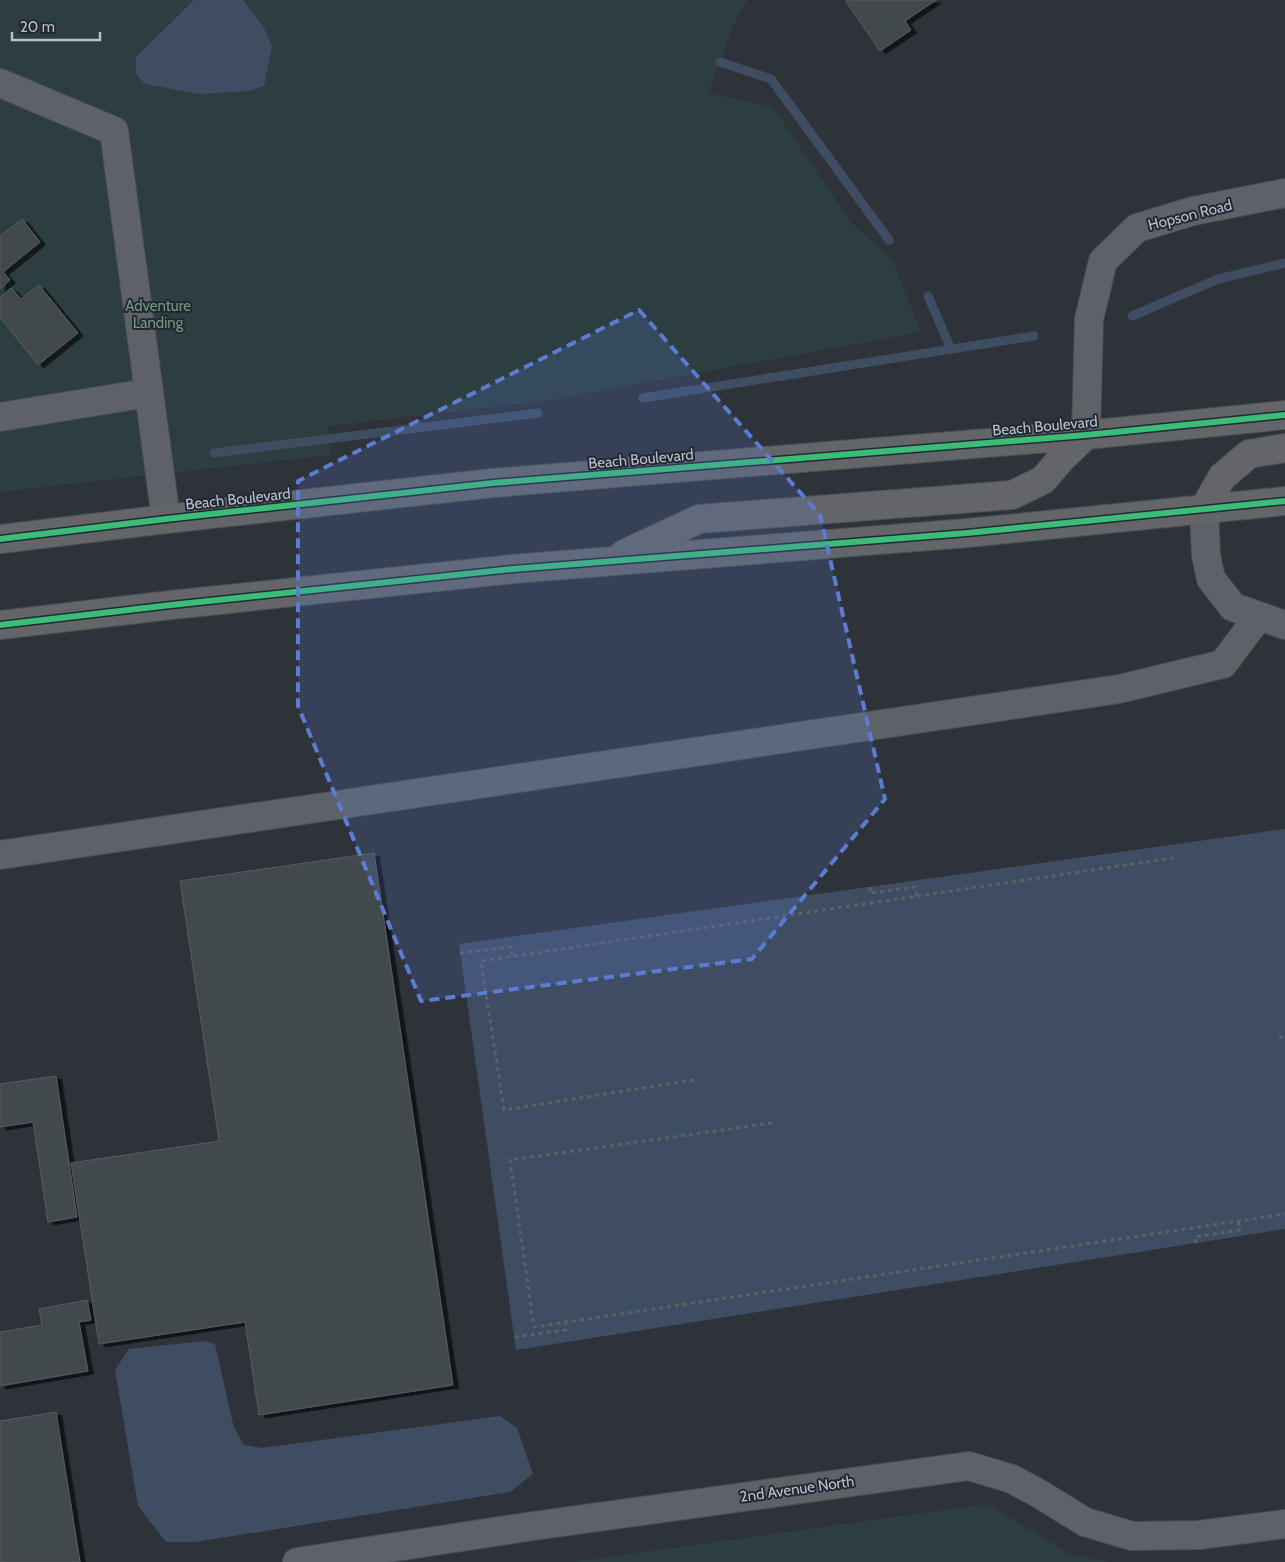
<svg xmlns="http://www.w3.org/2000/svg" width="1285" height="1562" font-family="Cabin,sans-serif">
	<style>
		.green { fill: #2c3e40 }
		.water { fill: #3f4d63 }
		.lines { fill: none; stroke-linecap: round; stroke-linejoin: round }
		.stream { stroke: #3f4d63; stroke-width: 9 }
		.building { fill: #43484d; stroke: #565b62; filter: url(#shadow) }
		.minor-casing { stroke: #4a4e53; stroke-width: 30 }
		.highway-casing { stroke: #4b5056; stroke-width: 30 }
		.path { stroke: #5c6165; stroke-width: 3; stroke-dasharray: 4 4; stroke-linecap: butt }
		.minor { stroke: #5e6268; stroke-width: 28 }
		.highway { stroke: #636568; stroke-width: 28 }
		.cycleway-casing { stroke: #222935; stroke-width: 9 }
		.cycleway { stroke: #3abd76; stroke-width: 6 }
		.marked { fill: #5b7cd2; fill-opacity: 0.2; stroke: #5b7cd2; stroke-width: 4; stroke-dasharray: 10 6; stroke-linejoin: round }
		.labels { text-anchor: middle; stroke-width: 4; stroke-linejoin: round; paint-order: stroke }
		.street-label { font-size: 15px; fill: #b9c0ca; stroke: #222935 }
		.park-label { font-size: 15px; fill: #73987c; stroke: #222935 }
	</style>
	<defs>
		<filter id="shadow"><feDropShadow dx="5.5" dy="3" stdDeviation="0" flood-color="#0009"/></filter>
	</defs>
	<rect width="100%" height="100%" fill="#2e333a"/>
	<path class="green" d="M0,0H748L736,20L708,93L773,107L852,224L892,259L921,332L545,401L328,426L331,455L0,492Z
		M987,1504L1072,1555L1111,1562H572Z"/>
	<path class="water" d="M194,0H243L263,26L272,46L264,86L249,91L199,94L145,84L136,74V57Z
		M1285,829V1229L516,1350L459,944Z
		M203,1341L215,1344L233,1424L243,1445L262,1448L500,1416L517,1428L533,1474L510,1492L195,1542H166L138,1506L115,1370L129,1349Z"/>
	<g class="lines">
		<path class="stream" d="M720,62L771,79L889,240
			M928,296L951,349
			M1132,316L1218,279L1285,263
			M643,398L1034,336
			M214,453L538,413"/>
	</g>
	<path class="building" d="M845,0H936L905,21L911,30L880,51Z
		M22,219L40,242L3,272L10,280L0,289V236Z
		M39,285L78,333L38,365L0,317V296L1,297L11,288L21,299Z
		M374,853L453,1385L259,1415L245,1322L99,1344L71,1163L219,1141L180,881Z
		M56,1076L77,1217L48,1222L33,1122L0,1127V1084Z
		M87,1300L91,1320L79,1322L88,1371L0,1386V1332L42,1325L39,1309Z
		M56,1412L80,1562H0V1421Z"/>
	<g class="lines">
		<g class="minor-casing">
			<path id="minor" d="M0,83L114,131L166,519
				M0,417L148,393
				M1086,435L1089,319L1103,261L1137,228L1193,211L1285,193
				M1204,509L1206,555L1211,579L1233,607L1285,625
				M0,855L1119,689L1223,664L1259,616
				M297,1562L533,1526L969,1466L1012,1479L1038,1493L1085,1522L1132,1536L1199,1535L1285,1524"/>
		</g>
		<g class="highway-casing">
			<path id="highway" d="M1204,509L1222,477L1249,454L1285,448
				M0,539L166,519L493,483L1086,435L1285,415
				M624,554L699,519L1012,495L1043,480L1061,459L1086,435
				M0,625L171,605L513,569L967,533L1285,501"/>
		</g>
		<path class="path" d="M870,887V893L915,887L917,896
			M460,953L511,947L512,957
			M1279,1037H1285
			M694,1080L504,1110L481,961L1173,858
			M772,1123L510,1160L534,1327L1285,1214
			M1196,1243L1195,1237L1240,1230L1238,1221
			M515,1337L566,1330L565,1323"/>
		<use href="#minor" class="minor"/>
		<use href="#highway" class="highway"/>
		<g class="cycleway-casing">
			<path id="cycleway" d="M0,539L166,519L493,483L1086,435L1285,415
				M0,625L171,605L513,569L967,533L1285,501"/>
		</g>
		<use href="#cycleway" class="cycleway"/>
	</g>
	<path class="marked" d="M639,310L820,515L885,799L752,959L421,1001L298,706V481Z"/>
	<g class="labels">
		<g class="street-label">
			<text transform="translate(1190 215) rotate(-14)" y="5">Hopson Road</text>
			<text transform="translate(1045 426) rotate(-5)" y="5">Beach Boulevard</text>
			<text transform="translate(641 459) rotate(-5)" y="5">Beach Boulevard</text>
			<text transform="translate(238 499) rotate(-6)" y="5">Beach Boulevard</text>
			<text transform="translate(797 1489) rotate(-8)" y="5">2nd Avenue North</text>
		</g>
		<g class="park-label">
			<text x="158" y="311">Adventure<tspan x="158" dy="17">Landing</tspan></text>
		</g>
	</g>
	<path d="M12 32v8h88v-8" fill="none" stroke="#b9c0ca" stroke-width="2.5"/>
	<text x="20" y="32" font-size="15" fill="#b9c0ca" stroke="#222935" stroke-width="4" paint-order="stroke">20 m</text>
</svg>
